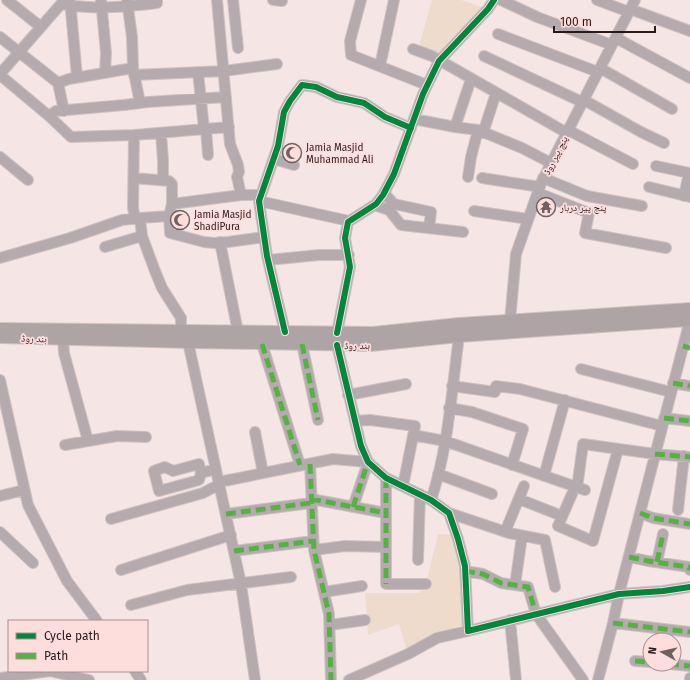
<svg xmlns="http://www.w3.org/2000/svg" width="690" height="680" font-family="'Fira Sans','Noto Naskh Arabic',sans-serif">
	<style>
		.green { fill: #eedbcc }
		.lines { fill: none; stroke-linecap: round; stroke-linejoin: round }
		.minor-casing { stroke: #cfc2c2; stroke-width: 12 }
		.major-casing { stroke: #cfc2c2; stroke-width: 14 }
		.minor { stroke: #b5abae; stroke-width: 10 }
		.major { stroke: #afa4a5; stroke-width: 12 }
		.quiet { stroke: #56b145; stroke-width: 5; stroke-dasharray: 10 5; stroke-linecap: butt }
		.cycleway-casing { stroke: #fedddd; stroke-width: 8 }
		.cycleway { stroke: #00873e; stroke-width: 6 }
		.labels { text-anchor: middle; stroke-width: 3.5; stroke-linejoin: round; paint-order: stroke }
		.poi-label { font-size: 10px; fill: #281a1a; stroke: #fedddd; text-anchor: start }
		.street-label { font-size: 10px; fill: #281a1a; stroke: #fedddd }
	</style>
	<rect width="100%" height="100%" fill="#f6e5e5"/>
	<path class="green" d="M432,0H461L488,9L439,61L418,50Z
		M438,534L457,535L468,631L408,654L399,624L368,635L365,593H419L426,584Z"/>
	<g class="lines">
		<g class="minor-casing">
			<path id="minor" d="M7,0L41,27
				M70,0L77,77
				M101,0L106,53L105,73
				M127,0L132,37L133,68
				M217,0L230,144L238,165L239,172L237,177L241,195H261
				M233,0L238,48
				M273,0L282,1
				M361,0L350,41L351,55L427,85
				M501,0L537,17L612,45
				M597,0L629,12
				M630,9L690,31
				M498,34L598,72
				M0,37L58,83L64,111
				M616,38L690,78
				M413,49L432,56L567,133
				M484,56L582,102
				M380,66L394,0
				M600,68L672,109
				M198,72L204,129
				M0,74L61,4C96,10 123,7 157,3V0
				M0,75L49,116L71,137L134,135
				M134,75L224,71L277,64
				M471,79L455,127L478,130L522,148L551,163
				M58,83L69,79L133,68L140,103
				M584,100L641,132L664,143
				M49,116L56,111L124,105L148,102L226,97
				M414,119L455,127
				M206,129L208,155
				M568,130L633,164
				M161,133L163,161V180
				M483,133L496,93
				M0,157L28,180
				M274,159L294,165
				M656,166L689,173L684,196
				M468,177L471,157L478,130
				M134,178L169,181L172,184V204
				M482,178L540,187
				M543,178L587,196L642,206
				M649,187L690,197
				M384,193L394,204L431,212L429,228
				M538,193L589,213L585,233L666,248
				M259,201L349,221
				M374,205L389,210L401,225L463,232
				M474,211L528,219
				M169,216L170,233L204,242L214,243L228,242L264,237
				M135,218L133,208L134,135L229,127
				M220,242L238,332
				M105,247L142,236
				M0,258L70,238L122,220L140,218
				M268,260L319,255H349
				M510,321L516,254L541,183L635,0
				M181,332V318L162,288L155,271L142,236L140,218L169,216L172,204L241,195
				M285,332L267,256L259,201L278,146L284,112L290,101L302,85L316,87L337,97L364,103L385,117L411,128
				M337,333L350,267L345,238L348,222L376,204L383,195L394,174L423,94L439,61L488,9L494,0
				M63,339L64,353L88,441
				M188,342L241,584L255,680
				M262,344L300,465
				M302,344L318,420
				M337,345L361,446L368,462L386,478L431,500L449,513L458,539L465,566L468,631L619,594L663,591L690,587
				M581,369L671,392
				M0,380L28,505L67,581L97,621
				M673,383L690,386
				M452,386L495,392L496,386L520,389L662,426
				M348,395L406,384
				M449,408L472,412L523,429L512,465
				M664,418L690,421
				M355,421L370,420L415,426L403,486
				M255,432L263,473
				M413,435L445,441L585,490
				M65,445L117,436L146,437
				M310,464L314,550L329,614L331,680
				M201,473L199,464L173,471L165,467L154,471L159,491L199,480L201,473L216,469
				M438,474L492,494
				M544,476L565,400
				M386,478V584H426
				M219,482L333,459L368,462L353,507
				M575,487L558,526L593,541L618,449
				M577,488L583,444L655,454L690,457
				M0,496L24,490
				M311,499L386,513
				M519,499L562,516
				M431,500C448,450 452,389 459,336V328
				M678,510L684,456
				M449,513L509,533L545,540L555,587
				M640,513L653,518L690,524
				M226,514L311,503
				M111,519L203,493L220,484
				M0,532L33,563
				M505,532L524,486
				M314,550L345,546L386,547
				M234,551L313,541
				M629,557L648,561L689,567L690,570
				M418,560L420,494
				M657,562L663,534
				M121,570L231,535
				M465,571L483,574L501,583L528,587L536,614L583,680
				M515,585L522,536
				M324,592L362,586
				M131,605L187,590L291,577
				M510,620L516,680
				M613,623L690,632
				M330,625L365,620
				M635,661L650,662
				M669,664L690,666
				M135,671L141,680
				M0,678L50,671L89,680
				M349,680L408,654L437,638L468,631
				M598,680L613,623L619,594L690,320
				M690,680V678"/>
		</g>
		<g class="major-casing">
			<path id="major" d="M0,329L373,333L459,324L690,309
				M0,337L188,342L371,345L459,336L690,320"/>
		</g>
		<use href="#minor" class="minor"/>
		<use href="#major" class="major"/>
		<path class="quiet" d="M262,344L300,465
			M302,344L318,420
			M683,346L690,348
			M673,383L690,386
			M664,418L690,421
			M655,454L690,457
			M310,464L314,550L329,614L331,680
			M386,478V584
			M311,499L386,513
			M353,507L368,462
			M640,513L653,518L690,524
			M226,514L311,503
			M234,551L313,541
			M629,557L648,561L689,567L690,570
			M657,562L663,534
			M465,571L483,574L501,583L528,587L536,614
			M613,623L690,632
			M635,661L650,662
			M669,664L690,666"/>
		<g class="cycleway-casing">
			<path id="cycleway" d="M285,332L267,256L259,201L278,146L284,112L290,101L302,85L316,87L337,97L364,103L385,117L411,128
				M337,333L350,267L345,238L348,222L376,204L383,195L394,174L423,94L439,61L488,9L494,0
				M337,345L361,446L368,462L386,478L431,500L449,513L458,539L465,566L468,631L619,594L663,591L690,587"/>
		</g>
		<use href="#cycleway" class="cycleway"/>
	</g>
	<defs>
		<g id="mosque-ring" transform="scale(1)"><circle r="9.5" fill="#fedddd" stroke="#706161" stroke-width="1.5"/><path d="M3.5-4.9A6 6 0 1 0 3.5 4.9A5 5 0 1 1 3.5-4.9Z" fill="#706161"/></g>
		<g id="temple-ring" transform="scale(1)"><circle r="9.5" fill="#fedddd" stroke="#706161" stroke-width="1.5"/><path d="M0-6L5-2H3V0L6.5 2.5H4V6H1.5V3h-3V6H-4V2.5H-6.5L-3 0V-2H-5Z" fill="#706161"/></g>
	</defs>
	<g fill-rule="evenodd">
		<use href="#mosque-ring" x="292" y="153"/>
		<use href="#temple-ring" x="546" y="207"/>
		<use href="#mosque-ring" x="180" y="220"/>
	</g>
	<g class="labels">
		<g class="poi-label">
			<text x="306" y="151">Jamia Masjid<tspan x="306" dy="12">Muhammad Ali</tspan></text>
			<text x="560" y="211">پنج پیر دربار</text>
			<text x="194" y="218">Jamia Masjid<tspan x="194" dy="12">ShadiPura</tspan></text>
		</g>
		<g class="street-label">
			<text transform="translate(555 155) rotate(-63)" y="4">پنج پیر روڈ</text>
			<text transform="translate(34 338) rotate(2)" y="4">بند روڈ</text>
			<text transform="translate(357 345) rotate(-1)" y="4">بند روڈ</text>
		</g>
	</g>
	<rect x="8" y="620" width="140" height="52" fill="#fedddd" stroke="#a88f8f"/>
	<rect x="16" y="633" width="20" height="6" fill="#00873e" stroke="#a88f8f"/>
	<text x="44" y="640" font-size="12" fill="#281a1a">Cycle path</text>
	<rect x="16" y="653" width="20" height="6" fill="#56b145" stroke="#a88f8f"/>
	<text x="44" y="660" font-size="12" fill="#281a1a">Path</text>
	<g transform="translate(662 652) rotate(278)"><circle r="19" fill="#fedddd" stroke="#a88f8f"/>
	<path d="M0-3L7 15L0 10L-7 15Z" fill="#706161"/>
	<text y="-6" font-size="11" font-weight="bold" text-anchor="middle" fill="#281a1a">N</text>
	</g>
	<path d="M554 26v6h101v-6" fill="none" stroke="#281a1a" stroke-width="2"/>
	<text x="560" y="26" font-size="12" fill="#281a1a" stroke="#fedddd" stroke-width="3" paint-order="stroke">100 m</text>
</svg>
